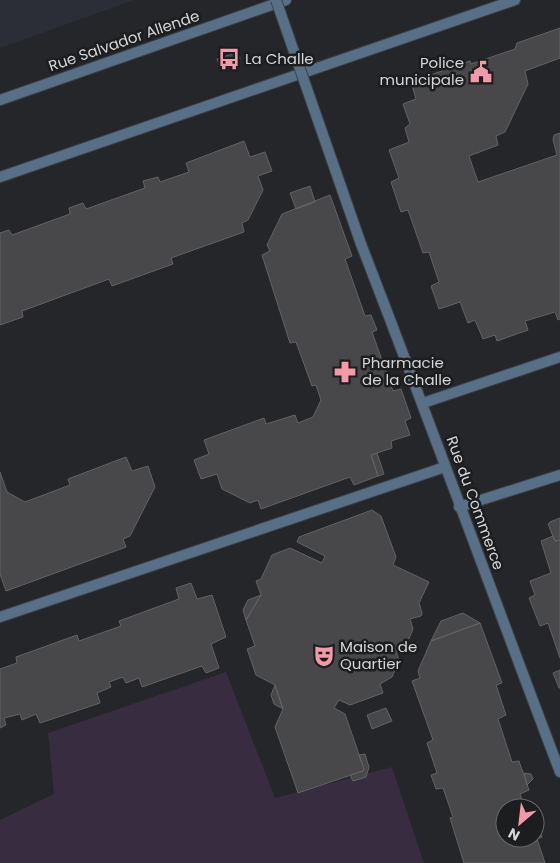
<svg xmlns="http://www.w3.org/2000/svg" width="560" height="863" font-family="Poppins,sans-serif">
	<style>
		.built { fill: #2b2e36 }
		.green { fill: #372c40 }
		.building { fill: #48484b; stroke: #636366 }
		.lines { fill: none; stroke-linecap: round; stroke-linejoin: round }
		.lane-casing { stroke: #414245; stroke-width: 12 }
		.street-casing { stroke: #414245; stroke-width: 12 }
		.lane { stroke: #577088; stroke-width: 10 }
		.street { stroke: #577088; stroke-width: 10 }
		.street-bridge-casing { stroke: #414245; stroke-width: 12; stroke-linecap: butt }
		.street-bridge { stroke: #577088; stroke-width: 10 }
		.labels { text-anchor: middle; stroke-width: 5; stroke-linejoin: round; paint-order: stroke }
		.street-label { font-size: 15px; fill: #d6d6d8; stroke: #1c1d1f }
		.poi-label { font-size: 15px; fill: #d6d6d8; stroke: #1c1d1f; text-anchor: start }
	</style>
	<rect width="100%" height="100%" fill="#252629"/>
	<path class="built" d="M0,0H134L0,48Z"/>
	<path class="green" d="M226,672L275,798L392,767L424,863H0V820L54,794L48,733Z"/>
	<path class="building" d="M560,28V58L525,71L528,84L505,132L496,136L498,145L469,156L478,182L557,155L553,140L554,135L560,133V319L558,320L555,312L525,321L528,330L497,341L495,335L483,339L475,320L468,323L460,302L439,309L431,286L439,282L429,252L423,253L408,210L401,212L391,182L399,178L389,150L409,142L405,128L410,124L403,104L416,99L411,82L470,61L471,64L515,49L517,43Z
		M238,52L240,59L220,67L217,59Z
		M244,141L250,157L265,152L272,171L258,176L263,190L248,220L242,223L244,232L171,258L173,264L112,286L109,279L22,311L23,317L0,325V233L9,230L12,235L70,214L69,208L83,203L86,209L145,188L143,181L158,177L160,182L189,172L186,163Z
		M310,186L315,202L296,209L290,193Z
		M330,195L352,256L345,259L365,316L371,315L377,330L372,332L393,391L401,389L411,418L405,421L410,435L391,441L392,448L371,455L378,476L354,485L350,477L261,509L258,500L250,503L222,489L217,474L201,479L194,460L209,454L204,440L264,418L266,424L295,415L298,423L313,417L321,400L316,385L312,386L296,342L290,343L262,255L270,251L267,245L282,214Z
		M377,453L384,474L378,476L371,455Z
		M126,457L132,471L148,466L155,487L130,536L123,539L126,547L6,591L0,574V472L7,492L25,502L70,485L68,479Z
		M372,510L381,516L396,557L393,565L429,582L419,603L422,613L421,616L410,619L413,629L405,648L396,651L399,661L392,677L380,684L383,693L350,705L339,700L334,708L345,714L364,769L363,771L298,793L275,727L283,709L275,685L256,675L247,649L255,646L246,620L261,595L256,581L261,579L272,555L290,548L322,563L325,556L297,542L299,537Z
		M560,518V540L555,541L548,524L550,522Z
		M553,536L555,541L560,540V658L548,623L540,626L529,598L535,595L530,581L551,573L541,541Z
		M191,583L197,599L212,595L226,637L211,644L219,668L206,673L202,666L142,687L139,678L126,683L123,677L109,682L111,687L97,693L100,703L40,723L36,714L22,720L20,714L4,718L6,725L0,728V669L17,663L16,657L77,635L79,641L121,626L119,621L179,599L176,588Z
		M261,595L246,620L243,610L248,600Z
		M463,613L480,623L431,641L441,621Z
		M480,623L502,683L496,685L506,715L498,719L512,762L519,761L529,790L520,794L525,808H505V838H535V822H536L542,837L537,839L545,863H464L450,818L453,817L443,788L436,789L431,775L437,773L427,743L433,740L412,681L420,678L418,671L431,641Z
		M560,670V688H559L553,673Z
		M275,685L283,709L274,704L271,695Z
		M386,708L392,721L372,729L367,715Z
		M365,754L369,767L366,777L353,781L350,775L363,771L364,769L359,755Z
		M524,773L531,774L533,779L527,785Z"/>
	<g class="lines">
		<g class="lane-casing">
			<path id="lane" d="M0,177L515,0"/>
		</g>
		<g class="street-casing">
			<path id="street" d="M0,100L286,0
				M361,244C429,419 493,596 560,772
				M423,403L560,357
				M459,507L560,475
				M0,617L445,467"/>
		</g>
		<use href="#lane" class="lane"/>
		<use href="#street" class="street"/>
		<g class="street-bridge-casing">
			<path id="street-bridge" d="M276,0L361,244"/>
		</g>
		<use href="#street-bridge" class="street-bridge"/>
	</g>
	<defs>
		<g id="bus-bare" transform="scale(1.725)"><path d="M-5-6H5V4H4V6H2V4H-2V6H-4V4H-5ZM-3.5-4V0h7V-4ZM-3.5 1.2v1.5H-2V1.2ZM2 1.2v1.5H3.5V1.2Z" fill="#f39aa8" stroke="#1c1d1f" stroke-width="2.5" paint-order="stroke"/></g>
		<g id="civic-bare" transform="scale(1.725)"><path d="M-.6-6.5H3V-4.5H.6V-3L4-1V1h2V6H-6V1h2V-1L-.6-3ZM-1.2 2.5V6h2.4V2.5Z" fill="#f39aa8" stroke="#1c1d1f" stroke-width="2.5" paint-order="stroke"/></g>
		<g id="pharmacy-bare" transform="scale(1.725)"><path d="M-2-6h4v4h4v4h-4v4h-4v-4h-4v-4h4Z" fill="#f39aa8" stroke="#1c1d1f" stroke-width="2.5" paint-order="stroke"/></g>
		<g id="theatre-bare" transform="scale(1.725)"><path d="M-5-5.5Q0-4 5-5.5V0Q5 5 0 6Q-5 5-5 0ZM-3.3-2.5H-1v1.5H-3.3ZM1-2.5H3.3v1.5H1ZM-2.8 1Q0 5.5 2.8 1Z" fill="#f39aa8" stroke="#1c1d1f" stroke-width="2.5" paint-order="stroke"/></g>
	</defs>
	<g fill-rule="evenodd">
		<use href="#bus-bare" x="229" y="59"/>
		<use href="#civic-bare" x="481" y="72"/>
		<use href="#pharmacy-bare" x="345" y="372"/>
		<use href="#theatre-bare" x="324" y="656"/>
	</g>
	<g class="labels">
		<g class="street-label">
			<text transform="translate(124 41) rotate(-19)" y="5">Rue Salvador Allende</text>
			<text transform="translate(475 503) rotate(70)" y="5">Rue du Commerce</text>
		</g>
		<g class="poi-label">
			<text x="245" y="64">La Challe</text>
			<text x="464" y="68" text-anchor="end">Police<tspan x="464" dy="17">municipale</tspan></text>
			<text x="362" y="368">Pharmacie<tspan x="362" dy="17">de la Challe</tspan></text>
			<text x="340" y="652">Maison de<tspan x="340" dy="17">Quartier</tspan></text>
		</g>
	</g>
	<g transform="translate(520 823) rotate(208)"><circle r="24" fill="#1c1d1f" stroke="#666769"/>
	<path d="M0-4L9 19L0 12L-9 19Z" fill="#f39aa8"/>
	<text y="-8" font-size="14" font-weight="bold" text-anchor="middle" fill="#d6d6d8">N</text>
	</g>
</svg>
